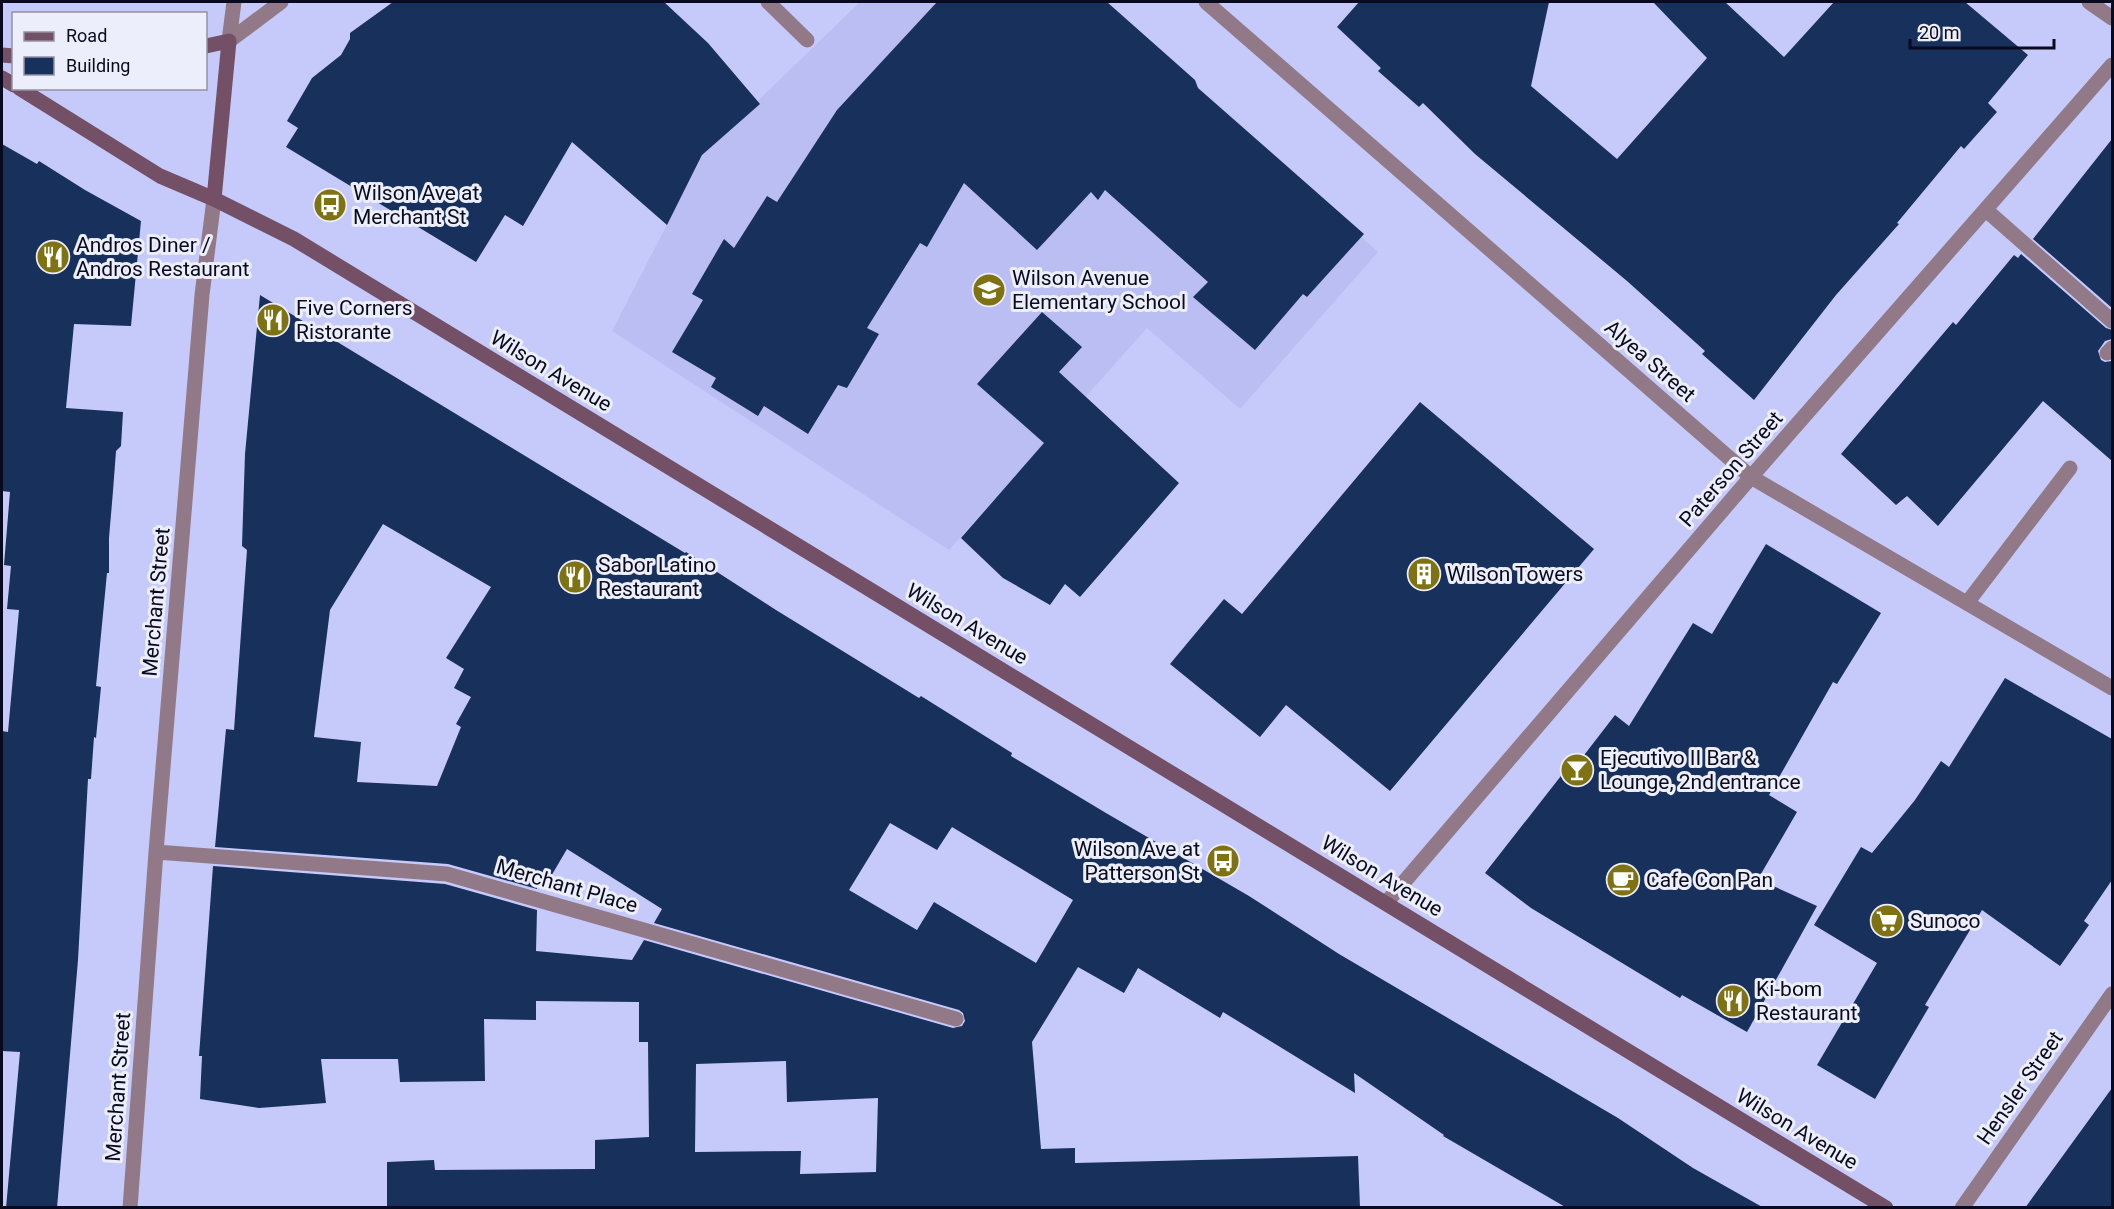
<svg xmlns="http://www.w3.org/2000/svg" width="2114" height="1209" font-family="Roboto,sans-serif">
	<style>
		.built { fill: #babef3 }
		.building { fill: #18305c; fill-rule: evenodd }
		.lines { fill: none; stroke-linecap: round; stroke-linejoin: round }
		.service { stroke: #927988; stroke-width: 15 }
		.minor { stroke: #927988; stroke-width: 15 }
		.tertiary { stroke: #927988; stroke-width: 15 }
		.secondary { stroke: #745067; stroke-width: 15 }
		.labels { text-anchor: middle; stroke-width: 6; stroke-linejoin: round; paint-order: stroke }
		.poi-label { font-size: 21px; fill: #0a0a1e; stroke: #edeefb; text-anchor: start }
		.street-label { font-size: 21px; fill: #0a0a1e; stroke: #edeefb }
	</style>
	<rect width="100%" height="100%" fill="#c6cafa"/>
	<path class="built" d="M860,2H1104L1378,252L1240,409L1147,328L949,550L612,331L704,153Z"/>
	<path class="building" d="M393,2H664L708,43L760,104L702,155L667,225L572,142L523,226L505,215L476,262L286,147L298,128L287,121L312,78L341,55L350,39V33Z
		M937,2H1107L1195,80L1198,88L1364,234L1307,297L1303,294L1255,350L1193,297L1208,282L1105,190L1098,200L1091,192L1037,250L964,183L927,247L920,243L867,328L879,334L847,388L838,385L808,434L764,406L758,416L711,387L716,378L672,352L703,300L692,294L724,239L734,248L767,196L777,202L837,110Z
		M1359,2H1549L1531,86L1617,159L1707,58L1653,2H1725L1784,57L1834,2H1965L2028,55L1988,103L1997,112L1964,149L1961,146L1897,223L1899,224L1836,295L1754,400L1702,354L1705,351L1627,281L1475,154L1423,103L1419,107L1378,71L1381,68L1337,27Z
		M2112,139V308L2033,239Z
		M2,144L37,164L39,161L85,190L141,221L131,326L74,324L66,408L123,412L121,446L116,451L113,491L109,538V573H107L96,686L101,687L96,738L94,737L91,779H88L78,960L57,1208H6L20,1052L2,1051V731L8,732L19,610L7,609L11,566L4,565L10,492L2,491Z
		M2021,254L2106,328L2112,330V339L2105,341L2098,351L2101,360L2105,362L2112,361V461L2043,401L1938,526L1907,496L1896,505L1841,454L1953,322L1956,325L2014,255L2018,258Z
		M260,295L685,553L686,552L776,610L919,698L921,696L1012,753L1011,756L1106,813L1249,896L1339,954L1618,1118L1693,1168L1764,1208H1567L1443,1136L1444,1135L1354,1073L1355,1093L1223,1012L1220,1018L1138,968L1124,993L1078,967L1032,1042L1041,1149L1075,1148V1163L1358,1156L1360,1208H387V1162L434,1160L435,1170L595,1169V1140L649,1137L648,1042H639V1002L536,1001V1020L484,1019L485,1081L400,1082L398,1059H321L326,1103L259,1108L200,1099L202,1056H199L213,866L445,884L537,910L536,951L632,960L644,940L953,1028L962,1026L965,1021L963,1013L959,1010L654,923L662,909L567,849L550,878L537,883V889L448,864L215,847L226,729L234,730L247,550L242,546L245,454ZM383,524L491,587L446,658L464,669L454,688L471,697L456,724L461,727L437,786L357,782L361,742L314,737L330,610ZM890,823L937,850L952,827L1073,900L1036,963L934,902L917,930L849,890ZM786,1061L787,1102L878,1098L876,1172L800,1174L801,1151L695,1152L696,1064Z
		M1042,312L1082,347L1059,372L1179,483L1080,597L1065,584L1050,605L1003,578L961,538L1044,443L977,384Z
		M1420,402L1594,549L1390,791L1286,705L1260,737L1170,664L1224,599L1242,614Z
		M1766,544L1881,613L1837,684L1833,682L1769,795L1797,812L1758,879L1817,906L1747,1032L1682,995L1680,998L1531,908L1485,873L1564,772L1568,776L1615,715L1629,726L1693,623L1712,634Z
		M2005,678L2112,739V880L2084,921L2089,925L2060,966L1982,910L1925,1005L1929,1007L1875,1099L1817,1065L1877,963L1814,925L1861,847L1872,853L1915,800L1941,761L1949,767Z
		M2112,1088V1208H2025Z"/>
	<g class="lines">
		<path class="service" d="M768,2L807,40
			M1986,210L2112,321
			M2107,353L2112,348
			M1967,603L2070,468"/>
		<path class="minor" d="M1206,2L1751,477L2112,688
			M2089,2L2112,18
			M229,41L234,2
			M156,852L447,874L956,1019
			M1386,903L1751,477L2112,65
			M130,1208L156,852L202,295L214,199
			M1962,1208L2112,994"/>
		<path class="tertiary" d="M229,41L281,2"/>
		<path class="secondary" d="M206,46L229,41L214,199
			M2,55L14,56
			M2,78L14,85
			M19,88L160,176L214,199L294,239L1886,1208"/>
	</g>
	<defs>
		<g id="bus-disc" transform="scale(1.725)"><circle r="9.5" fill="#7e7213" stroke="#edeefb"/><path d="M-5-6H5V4H4V6H2V4H-2V6H-4V4H-5ZM-3.5-4V0h7V-4ZM-3.5 1.2v1.5H-2V1.2ZM2 1.2v1.5H3.5V1.2Z" fill="#fff"/></g>
		<g id="restaurant-disc" transform="scale(1.725)"><circle r="9.5" fill="#7e7213" stroke="#edeefb"/><path d="M-5-6h1v4h1v-4h1v4h1v-4h1v5L-1.5 .5V6h-2V.5L-5-1ZM5-6V6H3V1.5H1.5Q1.5-4 5-6Z" fill="#fff"/></g>
		<g id="school-disc" transform="scale(1.725)"><circle r="9.5" fill="#7e7213" stroke="#edeefb"/><path d="M0-5L7-2L0 1L-7-2ZM-4 1L0 2.5L4 1V4Q0 6-4 4Z" fill="#fff"/></g>
		<g id="building-disc" transform="scale(1.725)"><circle r="9.5" fill="#7e7213" stroke="#edeefb"/><path d="M-4-6H4V6H1V3H-1V6H-4ZM-2.5-4.3h1.7v1.8h-1.7ZM.8-4.3h1.7v1.8H.8ZM-2.5-1h1.7V.8h-1.7ZM.8-1h1.7V.8H.8Z" fill="#fff"/></g>
		<g id="bar-disc" transform="scale(1.725)"><circle r="9.5" fill="#7e7213" stroke="#edeefb"/><path d="M-6-5H6L.8 .8V4.5H3.5V6h-7V4.5H-.8V.8Z" fill="#fff"/></g>
		<g id="cafe-disc" transform="scale(1.725)"><circle r="9.5" fill="#7e7213" stroke="#edeefb"/><path d="M-5.5-4.5H6V0H3Q3 3.5 0 3.5H-2.5Q-5.5 3.5-5.5 0ZM3-3.2v2h1.7v-2ZM-6 4.5H4V6H-6Z" fill="#fff"/></g>
		<g id="supermarket-disc" transform="scale(1.725)"><circle r="9.5" fill="#7e7213" stroke="#edeefb"/><path d="M-6-5.5h2.5l.6 2H6L4.5 2H-2.5L-4.4-4H-6ZM-1.5 3.2a1.3 1.3 0 1 0 .1 0ZM3 3.2a1.3 1.3 0 1 0 .1 0Z" fill="#fff"/></g>
	</defs>
	<g fill-rule="evenodd">
		<use href="#bus-disc" x="330" y="205"/>
		<use href="#restaurant-disc" x="53" y="257"/>
		<use href="#school-disc" x="989" y="290"/>
		<use href="#restaurant-disc" x="273" y="320"/>
		<use href="#building-disc" x="1424" y="574"/>
		<use href="#restaurant-disc" x="575" y="577"/>
		<use href="#bar-disc" x="1577" y="770"/>
		<use href="#bus-disc" x="1223" y="861"/>
		<use href="#cafe-disc" x="1623" y="880"/>
		<use href="#supermarket-disc" x="1887" y="921"/>
		<use href="#restaurant-disc" x="1733" y="1001"/>
	</g>
	<g class="labels">
		<g class="poi-label">
			<text x="353" y="200">Wilson Ave at<tspan x="353" dy="24">Merchant St</tspan></text>
			<text x="76" y="252">Andros Diner /<tspan x="76" dy="24">Andros Restaurant</tspan></text>
			<text x="1012" y="285">Wilson Avenue<tspan x="1012" dy="24">Elementary School</tspan></text>
			<text x="296" y="315">Five Corners<tspan x="296" dy="24">Ristorante</tspan></text>
			<text x="598" y="572">Sabor Latino<tspan x="598" dy="24">Restaurant</tspan></text>
			<text x="1447" y="581">Wilson Towers</text>
			<text x="1600" y="765">Ejecutivo II Bar &amp;<tspan x="1600" dy="24">Lounge, 2nd entrance</tspan></text>
			<text x="1200" y="856" text-anchor="end">Wilson Ave at<tspan x="1200" dy="24">Patterson St</tspan></text>
			<text x="1646" y="887">Cafe Con Pan</text>
			<text x="1910" y="928">Sunoco</text>
			<text x="1756" y="996">Ki-bom<tspan x="1756" dy="24">Restaurant</tspan></text>
		</g>
		<g class="street-label">
			<text transform="translate(1650 361) rotate(41)" y="7">Alyea Street</text>
			<text transform="translate(551 371) rotate(31)" y="7">Wilson Avenue</text>
			<text transform="translate(1731 469) rotate(-49)" y="7">Paterson Street</text>
			<text transform="translate(156 602) rotate(-85)" y="7">Merchant Street</text>
			<text transform="translate(967 624) rotate(31)" y="7">Wilson Avenue</text>
			<text transform="translate(1382 876) rotate(31)" y="7">Wilson Avenue</text>
			<text transform="translate(567 886) rotate(16)" y="7">Merchant Place</text>
			<text transform="translate(118 1087) rotate(-86)" y="7">Merchant Street</text>
			<text transform="translate(2020 1088) rotate(-55)" y="7">Hensler Street</text>
			<text transform="translate(1797 1129) rotate(31)" y="7">Wilson Avenue</text>
		</g>
	</g>
	<rect width="2114" height="1209" fill="none" stroke="#0a0a1e" stroke-width="6"/>
	<rect x="12" y="12" width="195" height="78" fill="#edeefb" stroke="#9293a3" stroke-width="1.5"/>
	<rect x="24" y="32" width="30" height="9" fill="#745067" stroke="#9293a3" stroke-width="1.5"/>
	<text x="66" y="42" font-size="18" fill="#0a0a1e">Road</text>
	<rect x="24" y="57" width="30" height="18" fill="#18305c" stroke="#9293a3" stroke-width="1.5"/>
	<text x="66" y="72" font-size="18" fill="#0a0a1e">Building</text>
	<path d="M1910 39v9h144v-9" fill="none" stroke="#0a0a1e" stroke-width="3"/>
	<text x="1919" y="39" font-size="18" fill="#0a0a1e" stroke="#edeefb" stroke-width="4.5" paint-order="stroke">20 m</text>
</svg>
